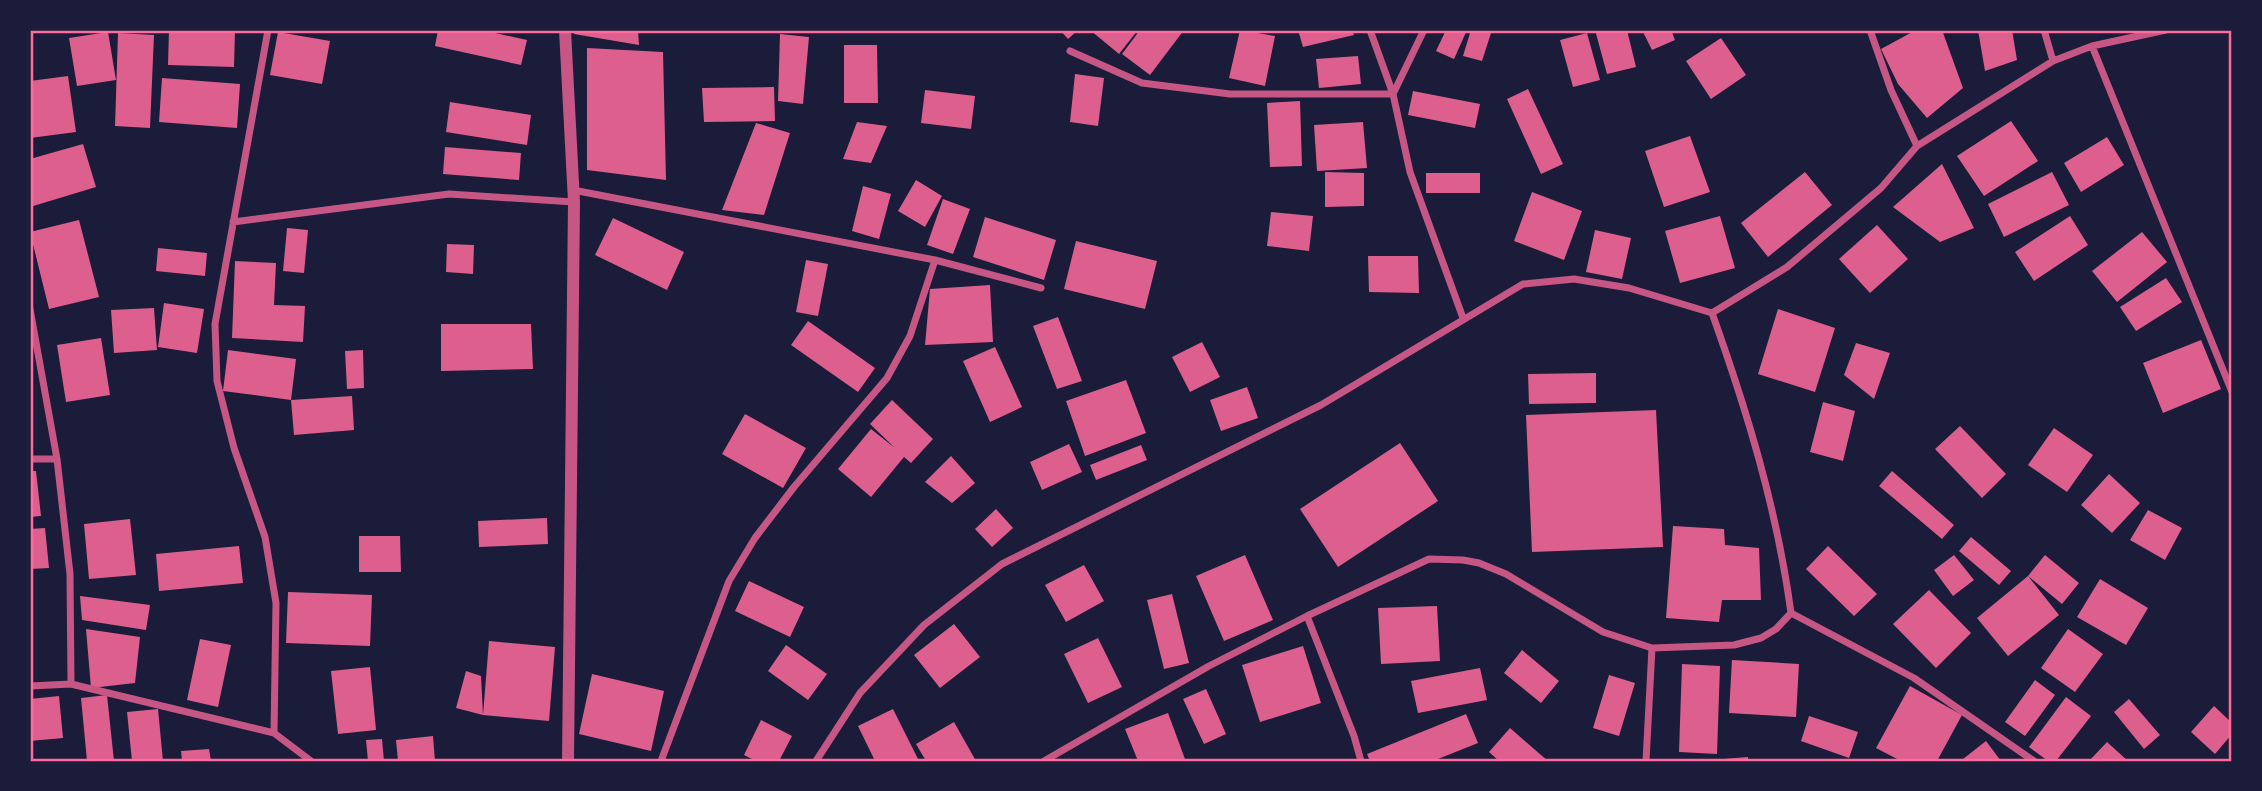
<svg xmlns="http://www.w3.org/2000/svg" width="2262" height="791" font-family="'Fira Sans',sans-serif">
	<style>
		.building { fill: #dd5f8e }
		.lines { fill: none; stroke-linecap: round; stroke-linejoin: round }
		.minor { stroke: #c65784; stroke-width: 7 }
		.tertiary { stroke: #c65784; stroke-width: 12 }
		.neatline { fill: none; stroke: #ff6b9d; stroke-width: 2.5 }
	</style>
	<rect width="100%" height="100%" fill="#1b1b3a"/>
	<path class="building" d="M169,30L235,31L234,67L168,65Z
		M438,30H481L527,40L521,65L435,46Z
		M575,30H638L639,45L574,34Z
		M1060,30H1078L1068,39Z
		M1090,30H1138L1119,54Z
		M1140,30H1184L1150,75L1122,54Z
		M1240,30L1275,36L1265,86L1229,78Z
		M1298,30H1352L1354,35L1303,47Z
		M1446,30H1467L1454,59L1436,51Z
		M1471,30H1492L1482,61L1463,56Z
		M1595,30H1627L1636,67L1607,74Z
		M1642,30H1671L1675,40L1652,50Z
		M1916,30H1942L1963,88L1927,118L1898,84L1881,49Z
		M1978,30H2012L2017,60L1985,71Z
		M108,32L116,80L77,86L69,38Z
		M278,32L330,41L322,84L270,75Z
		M118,33L154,35L150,128L115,126Z
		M1587,33L1600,80L1573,87L1560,40Z
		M780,34L809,37L803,104L778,101Z
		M1721,38L1746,75L1711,99L1686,61Z
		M844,45H877L878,103H844Z
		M587,48L663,52L666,180L587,170Z
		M1358,56L1361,84L1319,88L1316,59Z
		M1075,74L1104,78L1098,126L1070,122Z
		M68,76L76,132L30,138V81Z
		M162,78L240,84L237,128L159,122Z
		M774,87L775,121L704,122L702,88Z
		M1528,89L1563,164L1541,174L1507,99Z
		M925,90L975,96L971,129L921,123Z
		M1413,91L1480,104L1475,128L1408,115Z
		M1300,101L1302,166L1270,167L1267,103Z
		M450,102L531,115L527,145L446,132Z
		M2011,121L2038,161L1984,196L1957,156Z
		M857,122L887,126L871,163L843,159Z
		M1363,122L1367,168L1317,171L1314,125Z
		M756,123L790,133L764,215L722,210Z
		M1690,136L1710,192L1664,207L1645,151Z
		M2107,137L2124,165L2081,192L2064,163Z
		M83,144L96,187L30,207V159Z
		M445,147L521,153L519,180L443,174Z
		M1942,164L1974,228L1940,242L1893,207Z
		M1325,172L1364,173V206L1325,207Z
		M1805,172L1832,205L1768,257L1741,223Z
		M2052,172L2069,205L2004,237L1988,204Z
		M1426,173H1480V193H1426Z
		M916,180L942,196L925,227L898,211Z
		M863,186L891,194L879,239L852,231Z
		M1532,192L1582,211L1564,260L1514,241Z
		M943,199L970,209L953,254L927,245Z
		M1271,212L1313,216L1309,251L1267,246Z
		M1720,216L1735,268L1680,283L1665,231Z
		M2070,216L2088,245L2034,281L2015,252Z
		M985,217L1056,240L1044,280L973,257Z
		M613,218L684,252L667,290L595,255Z
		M79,220L99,297L49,309L30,232Z
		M1877,225L1908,259L1870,293L1839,259Z
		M287,228L308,230L304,273L283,271Z
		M1595,230L1631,238L1622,279L1586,272Z
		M2142,232L2167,262L2117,302L2092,271Z
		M1076,241L1157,261L1145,309L1064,289Z
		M447,244L474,245L473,274L446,272Z
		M158,248L207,253L205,276L156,271Z
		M1368,256H1418L1419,293L1369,292Z
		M806,260L828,264L818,316L796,312Z
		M235,261L276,263L274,305L305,306L303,342L232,338Z
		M2166,278L2182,302L2136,331L2120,307Z
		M990,285L993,342L925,345L930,289Z
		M164,303L204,309L197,353L158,347Z
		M154,308L157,350L114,353L111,310Z
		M1778,309L1835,328L1815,392L1758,374Z
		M1058,317L1082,381L1057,389L1033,326Z
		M808,321L875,368L858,392L791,345Z
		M441,324H531L533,369L441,371Z
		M101,338L110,395L66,402L57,345Z
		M2201,340L2221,389L2163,413L2143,363Z
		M1202,342L1220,377L1190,392L1172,357Z
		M1856,343L1890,353L1874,399L1844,375Z
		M995,347L1022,407L990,422L963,361Z
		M228,350L296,359L291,400L223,391Z
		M363,350L364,388L347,389L345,351Z
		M1596,373V403L1529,404L1528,374Z
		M1126,380L1146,433L1085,456L1066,401Z
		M1247,387L1258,418L1221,431L1210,400Z
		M352,396L354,430L294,435L291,400Z
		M892,400L933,439L911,463L904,457L871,497L838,469L871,429L895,448L870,424Z
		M1823,402L1855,411L1843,461L1810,452Z
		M1656,410L1663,547L1532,552L1526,415Z
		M745,414L806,448L783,488L722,454Z
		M1960,426L2006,474L1982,498L1935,449Z
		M2054,428L2093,455L2067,492L2028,465Z
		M1400,443L1438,501L1338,567L1300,509Z
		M1069,444L1082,472L1042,490L1030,462Z
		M1141,445L1147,460L1096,480L1090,465Z
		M951,456L975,483L952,503L925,482Z
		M30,471H36L41,516L30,517Z
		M1892,471L1954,525L1942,539L1879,486Z
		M2109,474L2140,503L2112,533L2081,505Z
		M996,509L1013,528L992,547L975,529Z
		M2148,510L2182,528L2165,560L2130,540Z
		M547,518L548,544L479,547L478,521Z
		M130,519L136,575L89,579L84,524Z
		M1673,526L1724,529L1725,545L1759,548L1761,600H1722L1719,622L1666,618Z
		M45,528L49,568L30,569V529Z
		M359,536H400L401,572H359Z
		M1971,537L2011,571L1999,585L1959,551Z
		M239,546L243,583L159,591L156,554Z
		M1828,546L1877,594L1854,616L1806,569Z
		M1245,555L1273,620L1224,641L1196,576Z
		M1954,555L1974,580L1953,596L1934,570Z
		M2045,555L2079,583L2062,604L2028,576Z
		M1084,565L1104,601L1066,622L1045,585Z
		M2028,576L2059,615L2008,656L1977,618Z
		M2100,579L2148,608L2126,645L2077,617Z
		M749,581L804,607L790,637L735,611Z
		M1929,590L1971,633L1936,668L1893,624Z
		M288,592L372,595L370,646L286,643Z
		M1172,594L1189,663L1164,669L1147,600Z
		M80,596L150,605L146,630L82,620Z
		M1437,606L1440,661L1381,664L1378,608Z
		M954,624L980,657L940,688L914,655Z
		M86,629L140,637L135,683L91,688Z
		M2068,629L2103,654L2075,692L2041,668Z
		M1098,638L1122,687L1088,703L1064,654Z
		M200,639L231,645L218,707L187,700Z
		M489,641L555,647L549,721L483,715Z
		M786,645L827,674L808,700L768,671Z
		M1303,646L1321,703L1260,722L1242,665Z
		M1522,650L1559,681L1541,703L1504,673Z
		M1732,660L1799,664L1796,717L1729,713Z
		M1682,664L1720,666L1717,754L1679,752Z
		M370,667L376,730L338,734L331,671Z
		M1480,668L1487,700L1418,713L1411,681Z
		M466,671L481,676L483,715L456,708Z
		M592,674L664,691L651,751L579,734Z
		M1609,675L1635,683L1619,736L1593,728Z
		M2035,680L2055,695L2025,736L2005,722Z
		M1910,686L1962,715L1937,761H1901L1876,748Z
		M1206,689L1226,734L1204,744L1183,699Z
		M107,695L114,761H87L81,698Z
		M59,696L63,738L30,741V699Z
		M2066,697L2091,716L2056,761H2048L2029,747Z
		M2129,699L2160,735L2144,749L2114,712Z
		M2214,706L2232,723V734L2215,754L2191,732Z
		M158,709L163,761H132L127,712Z
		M893,709L919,761H875L858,726Z
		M1168,713L1185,759L1178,761H1138L1125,729Z
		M1466,714L1478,743L1433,761H1370L1367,754Z
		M1809,716L1858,732L1849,758L1801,741Z
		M761,720L792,736L779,761H756L744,755Z
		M954,722L976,761H926L916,744Z
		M1510,728L1548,761H1499L1489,752Z
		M433,736L435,761H398L396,740Z
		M382,739L384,761H368L366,740Z
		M1986,741L2001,761H1965L1963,759Z
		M2107,742L2128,761H2089Z
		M209,749L211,761H182L181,751Z
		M1748,757V761H1723V759Z"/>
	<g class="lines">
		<path class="minor" d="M268,30L215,324L217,381L234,448L265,537L276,603L274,733
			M1370,30L1393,94L1410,172L1463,318
			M1870,30L1891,90L1917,146
			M2044,30L2053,61
			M2092,46L2232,392
			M1070,51L1142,83L1230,94H1393L1424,30
			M573,190L935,260L1041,288
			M233,222L449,194L574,202
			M30,309L57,459L70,574L71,684
			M30,459H57
			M1791,613L1914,678L2034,761
			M1307,616L1354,736L1361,761
			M30,686L71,684L274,733L311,761
			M661,761L729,581L755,538L794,487L887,378L910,336L935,260
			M816,761L860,693L924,625L1002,564L1321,405L1523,284L1574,279L1629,288L1712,313L1787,267L1881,188L1917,146L2053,61L2092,46L2166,30
			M1044,761L1209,666L1307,616L1429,559L1463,560L1479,563L1506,574L1603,632L1652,648L1734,645L1761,638L1776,629L1791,613C1777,509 1747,411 1712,313
			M1646,761L1652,648"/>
		<path class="tertiary" d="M565,30L574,202L568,761"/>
	</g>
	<rect width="2262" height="791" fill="none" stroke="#1b1b3a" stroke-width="63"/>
	<rect x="32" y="32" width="2198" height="728" class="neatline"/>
</svg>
